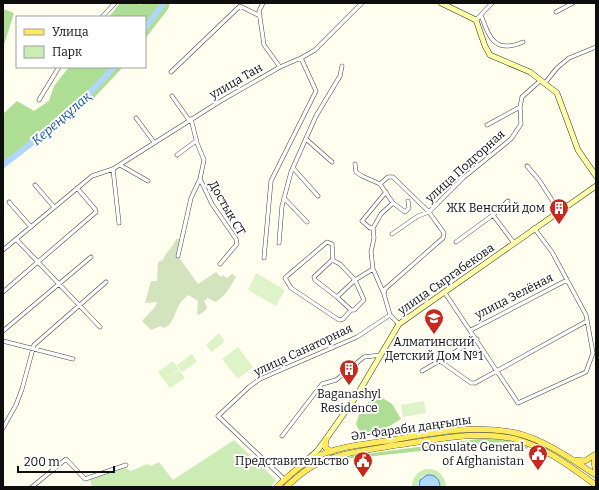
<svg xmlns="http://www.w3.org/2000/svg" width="599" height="490" font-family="Bitter,serif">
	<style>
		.green { fill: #ccecb6 }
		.forest { fill: #adde94 }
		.cemetery { fill: #d3e3be }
		.pitch { fill: #dff3c8 }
		.water { fill: #b0d6fa; stroke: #3382d5 }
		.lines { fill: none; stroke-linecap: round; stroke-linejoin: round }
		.river { stroke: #b0d6fa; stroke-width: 6 }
		.street-casing { stroke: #414141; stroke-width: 4.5 }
		.secondary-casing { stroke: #303030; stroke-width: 6 }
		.primary-casing { stroke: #1f1f1f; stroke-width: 6 }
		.street { stroke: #fff; stroke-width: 3.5 }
		.secondary { stroke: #ffa; stroke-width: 5 }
		.primary { stroke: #ffea5f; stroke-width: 5.5 }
		.labels { text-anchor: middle; stroke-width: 4; stroke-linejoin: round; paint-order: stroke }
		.street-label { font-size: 12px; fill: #0e0e0e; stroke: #fff }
		.poi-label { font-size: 12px; fill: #0e0e0e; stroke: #fff; text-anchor: end }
		.water-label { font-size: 13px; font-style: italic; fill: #0f54a8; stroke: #fff }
	</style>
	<rect width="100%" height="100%" fill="#fffeef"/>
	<path class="green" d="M474,430C494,431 513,433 532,439C555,447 576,464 596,477V479L546,447L532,441L502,434L475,432L422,438L356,448L322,457L356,447Z
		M234,440L276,480L271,487H92L90,480L126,468L131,471L147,464L151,466L159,462L173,480Z
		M428,469C439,469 445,476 446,487H441L438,478L430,474L421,477L417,487H412C412,477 418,470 428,469Z"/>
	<path class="forest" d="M120,3H137L141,5L142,3H170L168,9L145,39V17H109Z
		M3,9L14,13L3,48Z
		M69,67H123L92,100L3,162V114L17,101L34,111L49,101L54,86Z
		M375,393L392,404L401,419L378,433L361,434L356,424L359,415Z
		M485,438L505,440L530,446L527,449L502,442L347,459L329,465L351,456Z"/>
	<path class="cemetery" d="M176,239H181L178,256L198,284L216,272L221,277L223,275L227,278L232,274L236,277C230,287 225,297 215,302L208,298L204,301L207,307L206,310L199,315L197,314L198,301L188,295C185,298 181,301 179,305C175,312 173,326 163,328L161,326L151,330L142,321L155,307L157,302L145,303L151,281H157L158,262L163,260C166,251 173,248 176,239Z"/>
	<path class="pitch" d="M256,273L285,290L276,306L248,290Z
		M219,333L225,341L212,352L206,345Z
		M238,347L253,367L238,379L222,359Z
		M192,354L197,362L182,372L177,365Z
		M173,361L179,369L164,380L158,372Z
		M179,370L185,378L170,388L164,380Z
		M424,401L426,413L403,417L401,405Z"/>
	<path class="water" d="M427,475C435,474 440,479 440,487H419L420,480Z"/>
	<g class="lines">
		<path class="river" d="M145,28L164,3
			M3,165C43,135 81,105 114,67"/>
		<g class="street-casing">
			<path id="street" d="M263,3L259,11L264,45L280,67
				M556,12L573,3
				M481,15C489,38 495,54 523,42
				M102,17L115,3
				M476,20L492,3
				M171,72L240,6L260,16
				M545,83L557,68L569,58L596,47
				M172,96L189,120
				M39,100L59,67
				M136,118L154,142
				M487,125L520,107
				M306,139L332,162
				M177,155L196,141
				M355,164L356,172L362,176L380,184L388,177H393L429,212L444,233L443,238L385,289L384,294L390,315
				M120,165L148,181
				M527,166L539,180L559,211
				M293,168L318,196
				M200,179L212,204L236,239L237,244L220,264
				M380,184L393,203
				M35,185L54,207
				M284,198L307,222
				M9,202L31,227
				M493,215L514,243
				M119,223L113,169L219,102L280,67L301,58L315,50L362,3
				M373,228H370L362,221L386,192
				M392,234L418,216L429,212L463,178L511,139L521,124L520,107L522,97L541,80
				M16,239L100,327
				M456,242L493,215L508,201
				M279,243L282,206L291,172L316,116L340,76L342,66
				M3,250L92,176L113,169
				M178,256L191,198L200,179L204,160L197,143L191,119
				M264,258L271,181L316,91L301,58
				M332,260L340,264L355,280L337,297L315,280L314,277Z
				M333,260L332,244L327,242L287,276L285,278L291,288L339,320L343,319L351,310
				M3,292L96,212L95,209L77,188
				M445,293L518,403L586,372L593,353L586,315L552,252L534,228
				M384,294L373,269L371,252L374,238L373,228L381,214L393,203L405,212L409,208L408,201
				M337,297L351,310H354L364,300L355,280L373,269
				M471,330L567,280
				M3,331L91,257
				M3,341L73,359
				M440,361L471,383H475L587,321
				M422,371L477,339
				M3,428L16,405L22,389L34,345L106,282
				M282,436L322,384L336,380L364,357L381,355
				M285,480L218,416L249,387L260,379L357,337L390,315L399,324
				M32,487L66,459L85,479L126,465"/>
		</g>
		<g class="secondary-casing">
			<path id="secondary" d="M441,3L476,20L485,46L490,55L530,72L557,93L578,150L596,176
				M307,460L317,451L326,439L357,395L399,324L596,186"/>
		</g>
		<g class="primary-casing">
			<path id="primary" d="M326,439L325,447L331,452
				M596,456L594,463L596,470
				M574,460L585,461L596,454
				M277,487C288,476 301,464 316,457C339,446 367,444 392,440C432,433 476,424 516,433C545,440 571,459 596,475
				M286,487C295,479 304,470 315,465C340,452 370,450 397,445C435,440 477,430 515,439C545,447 571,467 596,485"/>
		</g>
		<use href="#street" class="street"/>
		<use href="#secondary" class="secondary"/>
		<use href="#primary" class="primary"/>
	</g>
	<defs>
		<g id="building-pin" transform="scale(1)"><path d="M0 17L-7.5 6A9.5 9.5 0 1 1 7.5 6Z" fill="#c7291d" stroke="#fff"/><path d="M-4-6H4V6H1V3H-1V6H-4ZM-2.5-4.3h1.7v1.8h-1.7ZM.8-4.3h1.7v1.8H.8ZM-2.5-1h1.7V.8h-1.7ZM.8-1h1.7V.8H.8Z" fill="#fff"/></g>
		<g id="school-pin" transform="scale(1)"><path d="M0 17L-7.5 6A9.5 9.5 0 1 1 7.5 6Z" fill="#c7291d" stroke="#fff"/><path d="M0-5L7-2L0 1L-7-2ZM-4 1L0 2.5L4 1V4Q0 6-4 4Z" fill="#fff"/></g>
		<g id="civic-pin" transform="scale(1)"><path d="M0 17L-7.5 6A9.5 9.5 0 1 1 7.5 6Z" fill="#c7291d" stroke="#fff"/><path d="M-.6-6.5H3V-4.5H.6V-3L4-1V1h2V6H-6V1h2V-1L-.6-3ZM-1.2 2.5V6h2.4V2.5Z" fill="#fff"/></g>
	</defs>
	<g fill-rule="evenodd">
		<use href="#building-pin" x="559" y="208"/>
		<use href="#school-pin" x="434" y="318"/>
		<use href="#building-pin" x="349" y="369"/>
		<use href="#civic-pin" x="538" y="454"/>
		<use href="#civic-pin" x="363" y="461"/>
	</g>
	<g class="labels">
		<g class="street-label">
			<text transform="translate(236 81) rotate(-30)" y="4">улица Тан</text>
			<text transform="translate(465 166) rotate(-42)" y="4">улица Подгорная</text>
			<text transform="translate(227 208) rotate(60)" y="4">Достык СТ</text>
			<text transform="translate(446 279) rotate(-35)" y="4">улица Сыргабекова</text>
			<text transform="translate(514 296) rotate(-27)" y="4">улица Зелёная</text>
			<text transform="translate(303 350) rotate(-25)" y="4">улица Санаторная</text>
			<text transform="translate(411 428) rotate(-8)" y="4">Әл-Фараби даңғылы</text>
		</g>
		<g class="poi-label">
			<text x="545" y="212">ЖК Венский дом</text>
			<text x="434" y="346" text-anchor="middle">Алматинский<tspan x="434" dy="14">Детский Дом №1</tspan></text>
			<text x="349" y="398" text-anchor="middle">Baganashyl<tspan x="349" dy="14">Residence</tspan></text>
			<text x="524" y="451">Consulate General<tspan x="524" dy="14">of Afghanistan</tspan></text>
			<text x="349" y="465">Представительство</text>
		</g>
		<g class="water-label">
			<text transform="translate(61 118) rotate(-41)" y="5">Кереңқұлақ</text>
		</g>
	</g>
	<rect width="599" height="490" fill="none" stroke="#0e0e0e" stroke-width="8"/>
	<rect x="16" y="16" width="130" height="52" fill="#ffffff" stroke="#9f9f9f"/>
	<rect x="24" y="29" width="20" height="6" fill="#ffea5f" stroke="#9f9f9f"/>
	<text x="52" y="36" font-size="12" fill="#0e0e0e">Улица</text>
	<rect x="24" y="46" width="20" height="12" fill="#ccecb6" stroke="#9f9f9f"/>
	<text x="52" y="56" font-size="12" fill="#0e0e0e">Парк</text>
	<path d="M18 466v6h96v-6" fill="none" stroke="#0e0e0e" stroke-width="2"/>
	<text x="24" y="466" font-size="12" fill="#0e0e0e" stroke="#ffffff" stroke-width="3" paint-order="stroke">200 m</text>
</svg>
